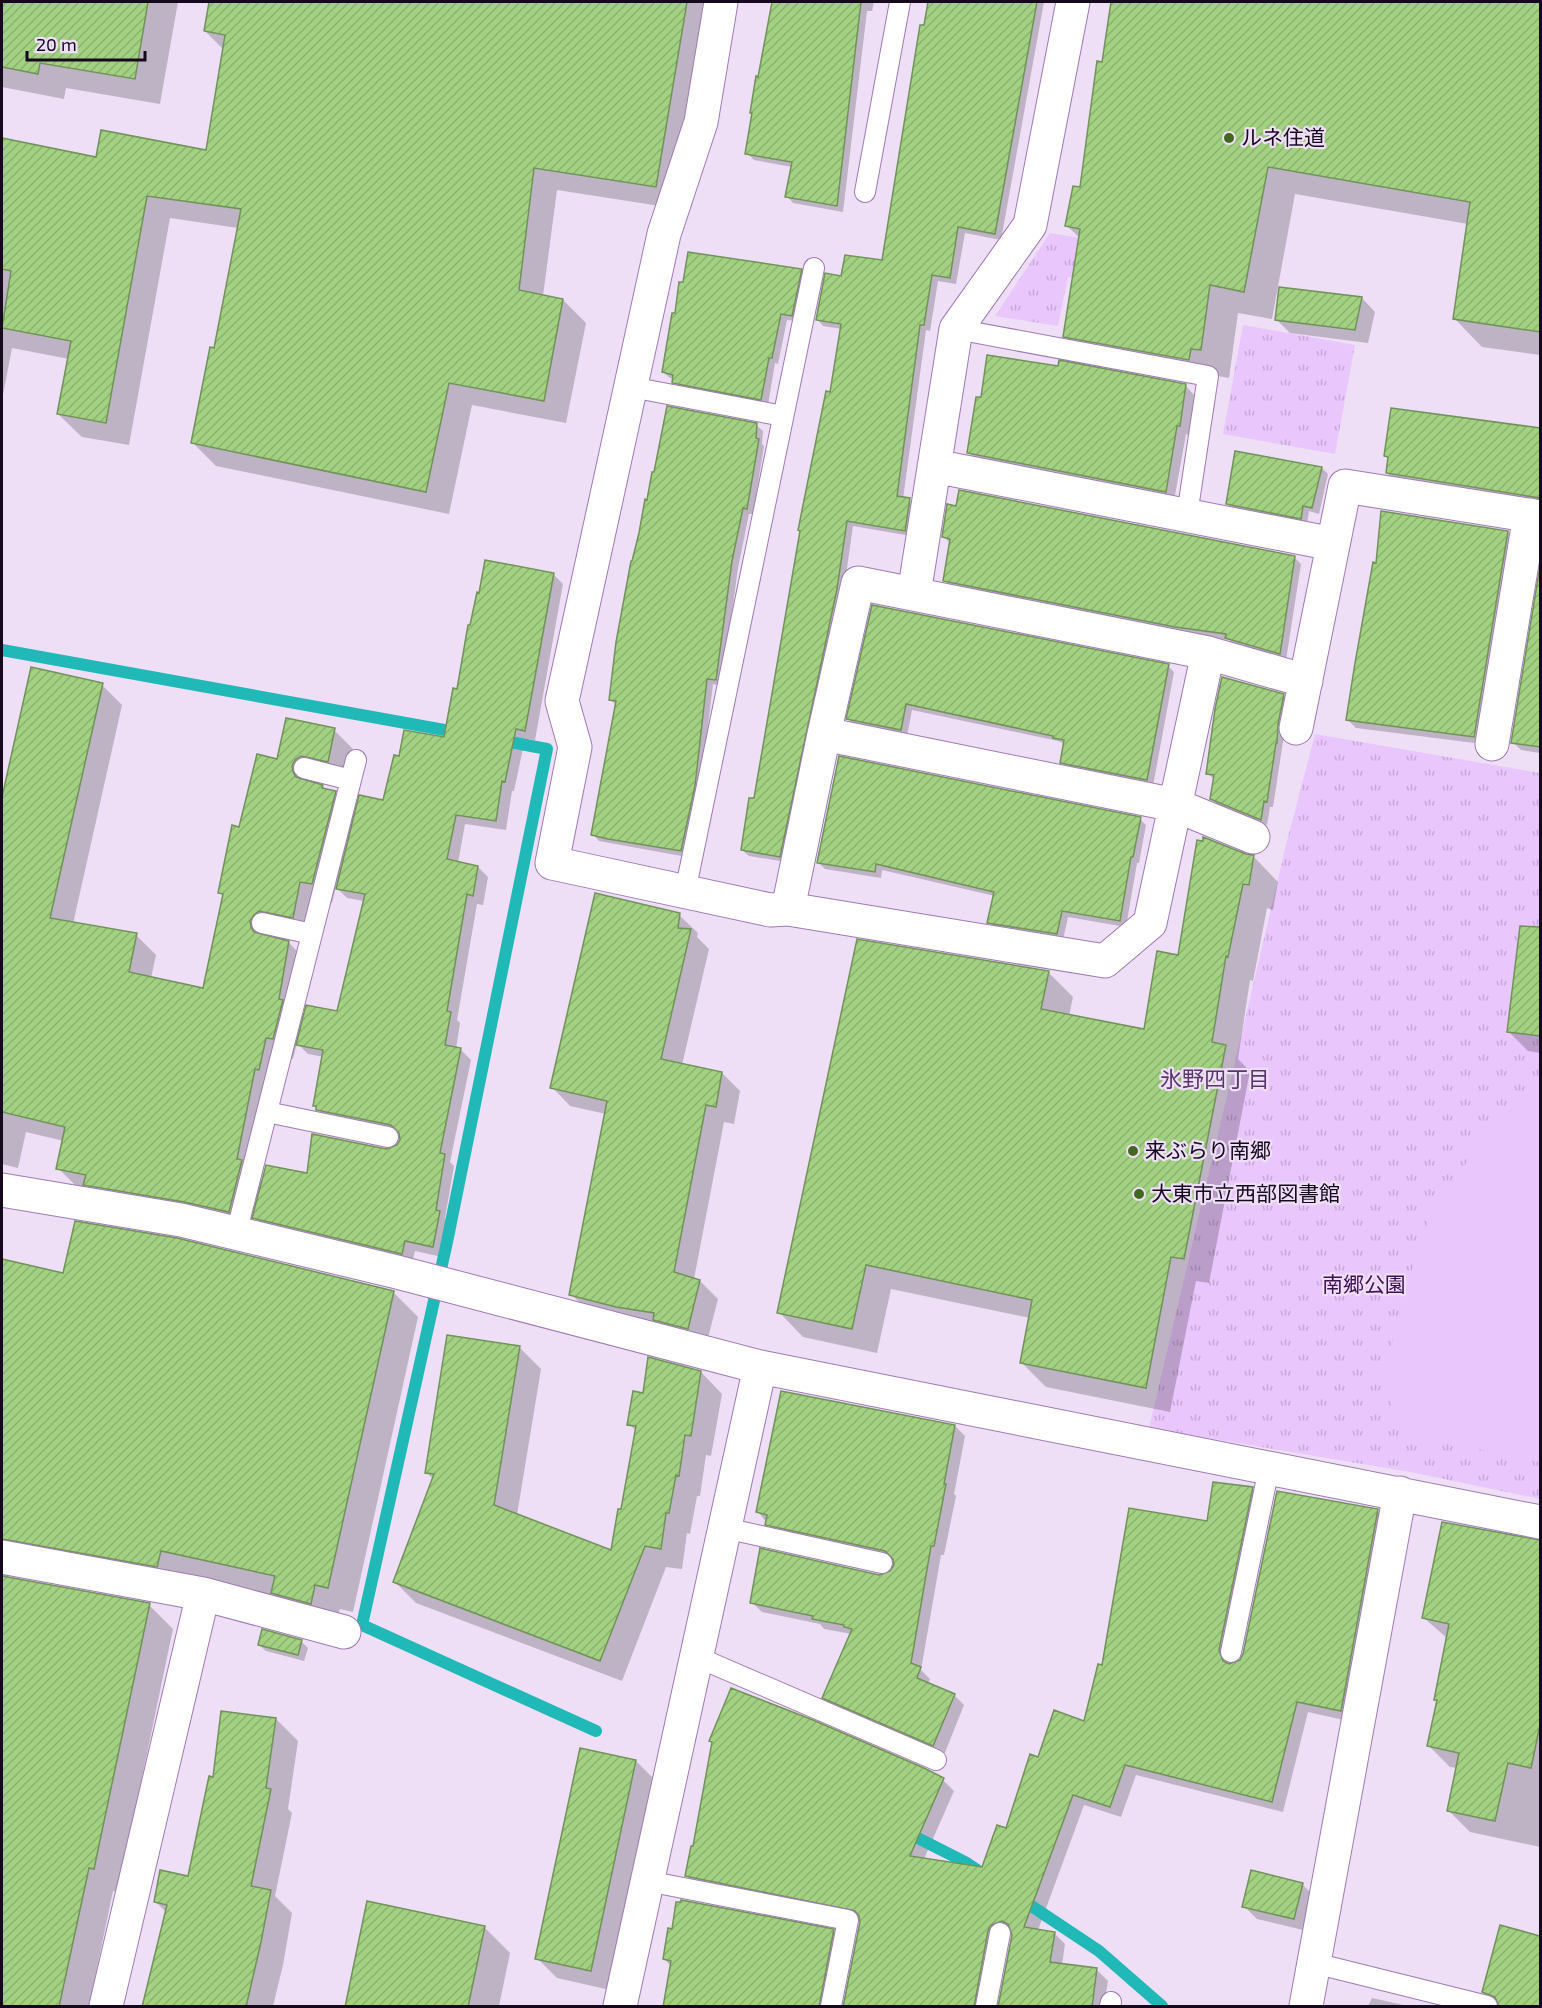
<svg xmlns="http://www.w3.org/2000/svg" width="1542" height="2008" font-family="'Exo 2','Noto Sans JP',sans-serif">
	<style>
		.park { fill: url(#park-tufts) }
		.pitch { fill: #e9c6fc }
		.shadow { fill: #0003; fill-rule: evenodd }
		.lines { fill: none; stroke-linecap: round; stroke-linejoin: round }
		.stream { stroke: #20b9b7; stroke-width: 12 }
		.building { fill: url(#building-hatch); stroke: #719259; stroke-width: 1.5 }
		.lane-casing { stroke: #9f7bb2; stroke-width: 22 }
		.street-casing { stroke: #9f7bb2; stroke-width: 35 }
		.lane { stroke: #fff; stroke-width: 20 }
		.street { stroke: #fff; stroke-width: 33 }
		.poi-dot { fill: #416721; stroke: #eedff7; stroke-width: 2 }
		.labels { text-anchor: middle; stroke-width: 4.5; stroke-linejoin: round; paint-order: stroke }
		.poi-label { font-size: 21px; fill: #16091d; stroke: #eedff7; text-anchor: start }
		.park-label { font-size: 21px; fill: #3e0f52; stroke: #eedff7 }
		.neighbourhood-label { font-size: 22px; fill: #573668; stroke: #eedff7 }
	</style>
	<defs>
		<pattern id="park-tufts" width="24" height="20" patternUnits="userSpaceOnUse" patternTransform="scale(1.5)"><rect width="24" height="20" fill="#e9c6fc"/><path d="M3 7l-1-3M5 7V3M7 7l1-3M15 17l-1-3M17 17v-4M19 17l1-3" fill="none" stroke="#c7a9d8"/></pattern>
		<pattern id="building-hatch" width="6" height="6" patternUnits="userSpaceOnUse" patternTransform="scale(1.5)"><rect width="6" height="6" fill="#a3d182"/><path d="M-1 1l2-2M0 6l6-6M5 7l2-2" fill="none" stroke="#8cb270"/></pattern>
	</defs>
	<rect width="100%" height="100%" fill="#eedff7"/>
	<path class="park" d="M1050,233L1122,245L1115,283L1068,277L1058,326L995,316Z
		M1243,325L1355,345L1335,454L1223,434Z
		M1315,734L1540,773V1499L1410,1472L1149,1428L1286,845Z"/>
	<path class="pitch" d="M1540,1096V1462L1423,1437L1392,1419L1387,1366L1404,1295L1428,1221L1485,1135Z"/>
	<path class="shadow" d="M2,2H178L160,104L66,88L64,99L2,87Z
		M210,2H713L679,209L557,190L543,296L563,300L586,323L566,423L472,405L449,514L216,466L193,443L215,350L238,228L170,218L129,445L82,437L58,414L69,359L12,348L2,400V141L98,159L207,152L224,50L205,31Z
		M775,2H874L872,11H867L843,212L793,203L787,196L792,167L754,160L747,153Z
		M929,2H1044L1001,240L965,233L956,284L938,281L930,331L926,330L903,499L909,500L916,506L911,536L853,526L843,596L786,862L749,856L742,850L755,800L842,329L823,326L817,319L842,278L883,262Z
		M1113,2H1540V355L1482,347L1454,318L1468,224L1295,194L1272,319L1238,313L1229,378L1218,376L1217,388L1092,364L1064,336L1080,238L1067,226L1081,189Z
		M801,270L807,277L798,321L787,320L778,364L775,363L768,405L680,388L674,382V379L670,378L663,372L684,284Z
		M1280,289L1362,298L1375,312L1368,343L1290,333L1277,320Z
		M1185,385L1194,395L1189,435L1186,434L1174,501L978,462L969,453L982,399Z
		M756,425L763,431L762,444L764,446L753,514H749L738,568L722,686L713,684L700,793L687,857L599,841L593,834L617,706L610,699Z
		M1514,427L1540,431V504L1395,481L1387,473L1389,459L1386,456Z
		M1322,468L1328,474L1319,514L1309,511L1307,524L1234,510L1228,504Z
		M1508,532L1515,540L1482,744L1356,728L1348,720Z
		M944,537L1294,557L1301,564L1286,660L1234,645L1229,640L1183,634L952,587L945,580L951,544Z
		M553,574L563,584L535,740L525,739L514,791H512L506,830L465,824L458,863L478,867L488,877L483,905L477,904L457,1020L460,1023L456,1049L461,1050L471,1060L450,1162L454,1166L445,1218L450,1223L442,1257L415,1251L412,1263L264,1227L253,1216L249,1231L78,1188L58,1168L64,1141L26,1132L18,1168L2,1164V804L32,668L102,685L122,705L73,924L136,935L156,955L151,978L204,989L224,897L220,893L240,829L278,761L334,730L354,750L348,781L315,780L313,784L335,792L356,813L384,802L400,758L445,739L458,690ZM336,887L347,898L364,901L338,1013L303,1022L298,1017L308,962L288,942L271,938L273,934L313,937L319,901L332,903ZM297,1043L308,1054L324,1057L315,1105L317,1109L327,1119L401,1135V1140L398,1147L308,1175L263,1183L257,1177L285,1057L293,1059Z
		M1540,575V753L1521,750L1513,742Z
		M873,607L1168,666L1174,672L1153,786L1068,768L1061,762L1065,744L1058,741L912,710L907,736L854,725L848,719Z
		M1283,695L1289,702L1273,807H1270L1267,825L1218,805L1211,798L1214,780L1208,773Z
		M1140,819L1146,825L1139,863H1137L1126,927L1068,917L1063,940L995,929L989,922L995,896L882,870L881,878L825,869L818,862Z
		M1254,857L1278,882L1273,910L1267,908L1253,981L1250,980L1238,1059L1250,1071L1209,1283L1196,1281L1170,1412L1046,1387L1021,1362L1030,1318L891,1289L877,1353L803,1337L779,1312L1048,972L1073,997L1069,1016L1145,1031L1179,957Z
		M679,915L698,933L697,937L709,949L682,1065L722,1073L740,1091L734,1124L724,1122L694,1279L700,1281L718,1299L706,1346L589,1312L571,1294L606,1114L570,1106L552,1087Z
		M1516,972L1540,975V1053L1528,1051L1508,1031Z
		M2,1261L64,1275L393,1292L418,1317L353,1612L340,1609L335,1627L297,1617L274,1595L185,1575L12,1570L8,1579L149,1605L173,1629L118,1892L113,1891L89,2006H2Z
		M520,1348L541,1369L517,1515L612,1552L637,1432L629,1424L644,1395L701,1372L722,1394L711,1456L706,1455L700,1496H697L690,1534L687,1533L682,1569L666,1567L622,1681L416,1603L395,1582L433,1479L426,1472Z
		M955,1426L965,1436L954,1494L956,1496L944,1555H941L921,1670L930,1679L928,1684L954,1695L964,1705L944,1755L834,1708L824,1698L852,1634L824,1629L820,1624L762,1612L752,1602L891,1573L895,1565V1561L777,1534L758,1512Z
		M1252,1489L1263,1500L1230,1662L1231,1665L1241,1662L1377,1510L1388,1522L1352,1722L1308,1712L1283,1812L1136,1775L1121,1817L1084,1805L1038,1930L1054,1933L1065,1944L1062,1965L1097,1970L1108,1981L1104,2006H1000L1013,1932L1007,1933L987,2006H845L861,1922L860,1918L698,1887L687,1876L943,1780L954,1791L924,1859L983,1868L1007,1830L1039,1759L1085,1723L1103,1667L1208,1523Z
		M1540,1541V1847L1470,1832L1449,1811L1458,1768L1450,1767L1429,1746L1438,1702L1436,1699L1448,1639L1424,1618L1536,1542Z
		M301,1641L308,1648L304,1661L266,1651L259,1645Z
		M276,1719L298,1741L288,1809L292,1813L275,1896L292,1913L283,1965L273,2006H144L167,1913L156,1902L190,1877L215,1779Z
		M636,1761L656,1781L610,1990L557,1978L537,1958Z
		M1302,1884L1315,1897L1307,1931L1257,1919L1244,1906Z
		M484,1927L510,1953L499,2006H347Z
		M1501,1927L1540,1937V2006H1498L1483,1992Z
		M673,1931H833L844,1942L832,2006H665L672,1967L664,1959Z
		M1372,1998L1408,2006H1368Z"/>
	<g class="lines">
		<path class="stream" d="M2,650L461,733
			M499,740L547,749L447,1242L362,1625L596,1731
			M904,1831L965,1862L983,1874
			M1018,1897L1099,1951L1162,2006"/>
	</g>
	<path class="building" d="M2,2H148L135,79L40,63L38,74L2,67Z
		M209,2H687L656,187L534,168L519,290L563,299L544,401L449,383L426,492L191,443L210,347L214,348L241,209L147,196L106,423L57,414L71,341L2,328L11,271L2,269V138L96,157L101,130L206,150L225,35L204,31Z
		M772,2H861L837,206L785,197L792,162L745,154L752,113H750L756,76L758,77Z
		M928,2H1037L995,234L958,227L950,278L932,275L924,325H920L897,496L910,498L905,531L847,521L837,589L780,857L741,850L749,798H754L800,531L798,530L826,391L830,392L841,324L816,320L825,273L841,276L845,255L882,260L920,25H924Z
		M1111,2H1540V332L1453,319L1470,202L1268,167L1244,292L1210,285L1201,350L1191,349L1189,360L1063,337L1080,229L1065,226L1073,186L1080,187L1097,61L1102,62Z
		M688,252L802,269L792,316L781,314L772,358H769L761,400L672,383L673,375L662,372L672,313H675L679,282H683Z
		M1279,287L1362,297L1355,330L1275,320Z
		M987,355L1058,366L1059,360L1186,384L1180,426H1177L1166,492L967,453L976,397H981Z
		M667,406L757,423L756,438L759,439L747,509L743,508L732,561L716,680L707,679L695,786L681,851L608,839L591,835L616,701L609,700L616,642L631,561H632L639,533L645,499L647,500L652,472H654Z
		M1391,408L1540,428V498L1386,473L1388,457L1384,456Z
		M1235,451L1322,467L1312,508L1303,506L1301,519L1226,504Z
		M959,490L1295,556L1280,654L1225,638L1226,634L1175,627L943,581L950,539L942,537L947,504L956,506Z
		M1381,511L1508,531L1474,737L1346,720L1355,663L1373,562L1376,563Z
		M485,560L554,573L525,731L516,729L505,782L502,781L496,821L456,815L447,859L478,866L473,896L467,894L447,1011L451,1012L445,1045L461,1048L440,1153L445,1154L436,1210L440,1211L433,1247L405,1241L402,1254L252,1218L266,1165L307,1173L312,1134L386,1149L397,1145L400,1140L399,1133L391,1125L316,1110V1106H313L323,1050L296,1045L306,1005L337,1011L365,894L336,889L359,795L383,800L394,755L399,756L404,730L444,737L453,688L457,689L468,625H470L477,592L479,593Z
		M1540,566V747L1511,743Z
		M872,605L1169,664L1147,780L1060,763L1064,740L1053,738V736L938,711L906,704L901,730L846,719Z
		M31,667L103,683L50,918L137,933L129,972L203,988L223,894L218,893L232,825L239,827L257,754L277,759L286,718L335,728L328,762L301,756L295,760L292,766L293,772L296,777L323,785L322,788L336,791L312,884L300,882L293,918L259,911L254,915L250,921L251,927L254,932L289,941L279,999L283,1000L273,1039L266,1038L259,1070L255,1069L237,1159L242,1160L229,1212L184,1202L83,1185L86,1175L56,1169L65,1127L2,1112V797Z
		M1222,677L1284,694L1278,724L1277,743H1276L1267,802L1264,801L1261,820L1210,799L1214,775L1206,774L1215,709Z
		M839,756L1141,817L1133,857H1131L1120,921L1062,911L1057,934L987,923L994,892L876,864L875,872L817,863Z
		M1203,837L1246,854L1254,855L1249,885L1243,884L1228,957L1226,956L1212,1042L1226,1045L1184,1259L1171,1257L1146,1388L1020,1363L1032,1300L866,1265L852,1329L777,1313L857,939L1049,971L1041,1009L1144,1029L1157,951L1178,955L1197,840L1203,841Z
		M595,893L680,913L678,928L691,929L661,1059L722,1072L716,1107L706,1105L674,1272L700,1280L688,1329L653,1320L654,1313L616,1307L569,1295L607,1101L550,1088Z
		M1520,926L1540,927V1036L1507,1032Z
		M75,1221L177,1238L394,1291L328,1588L315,1585L311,1604L271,1593L275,1576L161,1551L157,1567L2,1539V1259L63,1273Z
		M447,1335L520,1346L494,1505L611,1550L618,1509H621L636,1426L627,1425L633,1391L643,1393L648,1357L701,1371L691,1436L685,1435L679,1476L676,1475L669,1513H666L661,1549L645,1546L600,1661L393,1582L434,1474L425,1473Z
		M781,1391L955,1425L944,1484H946L934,1546H931L911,1663L921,1667L917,1678L955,1694L933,1746L822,1698L852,1629L844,1627V1625L812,1619L813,1616L750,1603L760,1548L879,1575L890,1571L894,1565L893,1559L885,1551L765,1525L767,1515L756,1512Z
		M1213,1482L1253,1487L1219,1650L1223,1661L1229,1664L1240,1660L1243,1654L1277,1491L1378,1509L1341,1711L1297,1702L1272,1802L1125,1765L1110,1807L1073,1795L1024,1927L1055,1932L1050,1962L1097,1968L1092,2007H998L1012,1935L1008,1924L1002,1921L991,1925L988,1931L974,2007H843L860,1922L859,1916L855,1911L685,1876L691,1846H693L712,1742L709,1741L731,1688L813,1720L924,1768L944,1778L910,1856L982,1867L997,1825L1006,1828L1030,1754L1038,1757L1054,1710L1084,1721L1098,1664L1102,1665L1129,1508L1207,1521Z
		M1442,1522L1540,1540V1725L1531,1768L1508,1763L1495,1821L1447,1811L1459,1753L1427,1746L1437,1700H1434L1449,1624L1422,1618Z
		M2,1576L150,1603L94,1869L89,1868L59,2007H2Z
		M262,1629L302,1640L298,1655L258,1645Z
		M221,1711L276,1718L266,1788L271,1789L251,1886L271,1890L261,1942L246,2007H142L167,1905L154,1902L160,1870L188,1876L209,1776L213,1777Z
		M580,1748L636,1760L591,1971L535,1959Z
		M1251,1870L1303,1883L1294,1919L1242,1907Z
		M681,1900L834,1929L819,2007H663L671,1961L663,1959L668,1928L672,1929L676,1902H681Z
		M367,1901L485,1926L468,2007H345Z
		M1500,1925L1540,1936V2007H1499L1495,1997L1482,1992Z"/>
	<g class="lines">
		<g class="lane-casing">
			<path id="lane" d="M865,192L900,2
				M956,329L1208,376L1187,515
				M631,387L783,416
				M304,768L351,780
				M685,892L814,268
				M262,923L312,934
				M267,1112L388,1137
				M236,1234L356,760
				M725,1528L882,1563
				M1231,1652L1269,1468
				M697,1657L936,1760
				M647,1881L848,1920L831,2006
				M1314,1963L1487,2006
				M986,2006L1000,1933
				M1110,2006L1111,2002"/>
		</g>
		<g class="street-casing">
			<path id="street" d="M721,2L701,122L664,234L562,701L575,747L552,863L770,910L788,909L1105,961L1150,923L1208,653
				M934,466L1333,544
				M914,594L956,329L1030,225L1073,2
				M1296,728L1345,486L1540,517
				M824,734L1175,805L1253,837
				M1492,744L1530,515
				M788,909L824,734L858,583L1208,653L1306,681
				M2,1190L181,1220L397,1272L760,1367L1540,1522
				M2,1557L203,1594L344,1632
				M106,2006L203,1594
				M620,2006L760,1367
				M1306,2006L1400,1493"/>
		</g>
		<use href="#lane" class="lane"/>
		<use href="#street" class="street"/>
	</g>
	<g class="poi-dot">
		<circle cx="1229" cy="138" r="6"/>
		<circle cx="1133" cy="1151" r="6"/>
		<circle cx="1139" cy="1194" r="6"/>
	</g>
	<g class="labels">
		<g class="poi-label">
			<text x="1241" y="145">ルネ住道</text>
			<text x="1145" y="1158">来ぶらり南郷</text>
			<text x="1151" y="1201">大東市立西部図書館</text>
		</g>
		<g class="park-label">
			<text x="1364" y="1292">南郷公園</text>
		</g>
		<g class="neighbourhood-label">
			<text x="1215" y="1087">氷野四丁目</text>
		</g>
	</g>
	<rect width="1542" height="2008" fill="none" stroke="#16091d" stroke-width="6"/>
	<path d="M27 51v9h118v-9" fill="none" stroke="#16091d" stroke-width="3"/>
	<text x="36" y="51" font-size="18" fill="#16091d" stroke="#eedff7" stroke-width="4.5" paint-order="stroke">20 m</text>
</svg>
